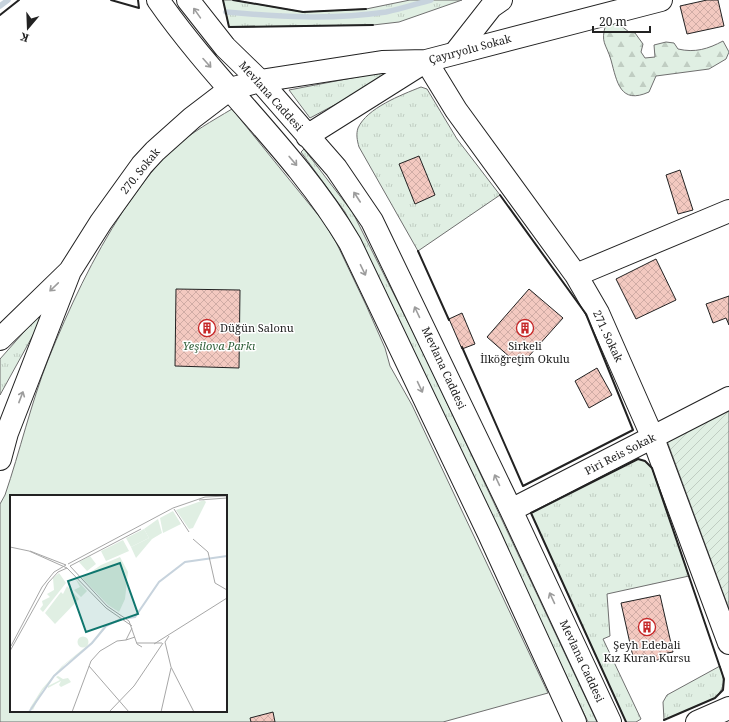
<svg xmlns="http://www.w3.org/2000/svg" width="729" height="722" font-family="'Noto Serif',serif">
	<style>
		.grass { fill: url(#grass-tufts); stroke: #6f6f6f }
		.forest { fill: url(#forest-firs); stroke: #6f6f6f }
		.park { fill: #e0efe3; stroke: #6f6f6f; fill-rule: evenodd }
		.garden { fill: url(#garden-furrows); stroke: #6f6f6f }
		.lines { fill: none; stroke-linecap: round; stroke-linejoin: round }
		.stream { stroke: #c7d3dd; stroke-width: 5.5 }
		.building { fill: url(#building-cross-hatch); stroke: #222 }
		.minor-casing { stroke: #222; stroke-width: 24 }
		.minor { stroke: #fff; stroke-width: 22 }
		.wall { stroke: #222; stroke-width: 2 }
		.oneway { stroke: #9c9c9c }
		.labels { text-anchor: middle; stroke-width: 3; stroke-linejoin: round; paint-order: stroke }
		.street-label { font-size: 11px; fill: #222; stroke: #fff }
		.poi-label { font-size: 11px; fill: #222; stroke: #fff }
		.park-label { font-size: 11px; font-style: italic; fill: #2f5e38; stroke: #fff }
		.inset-river { fill: none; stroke: #c7d3dd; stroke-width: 2 }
		.inset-road { fill: none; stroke: #a7a7a7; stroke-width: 1 }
		.view { fill: #0f766e; fill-opacity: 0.15; stroke: #0f766e; stroke-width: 2 }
		.inset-edge { fill: none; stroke: #222; stroke-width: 2 }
	</style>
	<defs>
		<pattern id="grass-tufts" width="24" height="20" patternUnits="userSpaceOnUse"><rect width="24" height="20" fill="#e0efe3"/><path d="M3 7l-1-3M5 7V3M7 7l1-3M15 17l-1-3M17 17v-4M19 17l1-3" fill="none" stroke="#c0cdc2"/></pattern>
		<pattern id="forest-firs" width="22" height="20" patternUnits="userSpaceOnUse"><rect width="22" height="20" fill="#e0efe3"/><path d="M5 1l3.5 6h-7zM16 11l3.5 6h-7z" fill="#c0cdc2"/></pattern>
		<pattern id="garden-furrows" width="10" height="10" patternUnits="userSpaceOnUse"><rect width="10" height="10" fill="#e0efe3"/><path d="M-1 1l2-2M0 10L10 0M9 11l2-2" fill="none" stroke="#c0cdc2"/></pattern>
		<pattern id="building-cross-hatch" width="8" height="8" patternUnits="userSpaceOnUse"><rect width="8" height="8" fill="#f3c9c0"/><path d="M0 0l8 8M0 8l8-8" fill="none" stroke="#d0aca5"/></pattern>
	</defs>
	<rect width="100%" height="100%" fill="#fff"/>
	<path class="grass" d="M223,0H233L303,12L366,9L410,0H462L399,22L373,25L229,27Z
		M404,68L310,118L289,90Z
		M421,87L427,89L457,139L500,195L418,251L359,147C357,140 356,134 358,128C367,108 401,95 421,87Z
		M304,149L353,213L360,227L423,352L597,722H588L386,293L345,212L301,152Z
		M53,299L0,395V359Z
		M638,459L645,461L652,468L689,576L607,594L610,636L603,639L641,719L636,722H626L531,513Z
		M720,666C724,679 726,687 715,698L664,720L663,702L667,695Z"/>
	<path class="forest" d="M615,21L629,32L635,33L643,44L641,52L645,58L655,57L654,45L666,42L674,43L678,49C695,53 708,49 723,41L729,52L726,59L709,69L656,76L649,92C620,105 617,82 611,60C606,43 600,43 606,24Z"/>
	<path class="park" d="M232,109L323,221L336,242L366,305L385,348L390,366L412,405L548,693L443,722H0V504L5,495C20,451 31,403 48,360C69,308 93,257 123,211C139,189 154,166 174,148C192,132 212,121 232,109ZM11,496H226V711H11Z"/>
	<path class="garden" d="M729,408V609L667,441Z"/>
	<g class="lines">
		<path class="stream" d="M0,6L8,0
			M226,12C280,17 332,20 386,12C401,9 416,4 431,0"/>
	</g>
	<path class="building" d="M707,0H718L724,26L687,34L680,6Z
		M419,156L435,195L415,204L399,164Z
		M680,170L693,210L678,214L666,175Z
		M656,259L676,300L636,319L616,279Z
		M176,289L240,290L239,368L175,366Z
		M529,289L563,318L520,366L487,337Z
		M729,296V325L726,318L713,323L706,304Z
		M462,313L475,344L462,349L449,319Z
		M597,368L612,395L589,408L575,381Z
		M660,595L673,652L662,654L663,659L646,662L644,655L633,657L621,603Z
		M273,712L275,722H251L250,718Z"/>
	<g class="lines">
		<g class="minor-casing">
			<path id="minor" d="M158,0C217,85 297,153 350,243L489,534L575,722
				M188,0L225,47L260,81L336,168L372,221L511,510L610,722
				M455,53L491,7L501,0
				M307,136L426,61L456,110L576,275L598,313L653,438L729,643
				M70,271L101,222L142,165L155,151L192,118L230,89L260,81L382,62L426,61L661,0
				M576,275L729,211
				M0,339L70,271L7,433L0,459
				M511,510L729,398
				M697,722L729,708"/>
		</g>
		<use href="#minor" class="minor"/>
		<path class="wall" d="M111,0L139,8L138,0
			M223,0L229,27L373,25
			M233,0L303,12L366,9
			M0,15L19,0
			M418,251L449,320
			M462,347L523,486L633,430L586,314L500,195
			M626,722L531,513L638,459L645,461L652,468L724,679L723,690L715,698L664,720"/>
	</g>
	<defs><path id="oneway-shaft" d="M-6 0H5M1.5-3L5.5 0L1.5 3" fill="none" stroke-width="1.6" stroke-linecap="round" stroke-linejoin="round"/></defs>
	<g class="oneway">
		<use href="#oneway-shaft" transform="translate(197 13) rotate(-125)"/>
		<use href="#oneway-shaft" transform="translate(207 63) rotate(48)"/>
		<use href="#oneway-shaft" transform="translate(293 161) rotate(50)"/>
		<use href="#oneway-shaft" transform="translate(357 197) rotate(-123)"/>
		<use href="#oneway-shaft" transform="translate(363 270) rotate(64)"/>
		<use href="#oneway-shaft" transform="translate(54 287) rotate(136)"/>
		<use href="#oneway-shaft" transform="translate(417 312) rotate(-115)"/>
		<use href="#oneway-shaft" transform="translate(420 387) rotate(65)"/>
		<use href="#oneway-shaft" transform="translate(21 397) rotate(-69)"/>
		<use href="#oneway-shaft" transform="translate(497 480) rotate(-115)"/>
		<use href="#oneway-shaft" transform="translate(552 598) rotate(-115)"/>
	</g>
	<defs>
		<g id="building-ring" transform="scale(0.9)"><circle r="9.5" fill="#fff" stroke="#c62828" stroke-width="1.5"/><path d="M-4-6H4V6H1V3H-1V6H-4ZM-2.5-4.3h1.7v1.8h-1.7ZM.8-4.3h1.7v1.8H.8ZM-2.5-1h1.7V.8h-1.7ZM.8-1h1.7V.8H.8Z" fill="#c62828"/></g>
	</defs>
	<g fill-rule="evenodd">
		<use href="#building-ring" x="207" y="328"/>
		<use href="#building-ring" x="525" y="328"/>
		<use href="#building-ring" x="647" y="627"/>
	</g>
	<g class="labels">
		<g class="street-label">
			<text transform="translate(470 49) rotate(-15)" y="4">Çayıryolu Sokak</text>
			<text transform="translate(271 96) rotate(48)" y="4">Mevlana Caddesi</text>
			<text transform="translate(140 171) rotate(-51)" y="4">270. Sokak</text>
			<text transform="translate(608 336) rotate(65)" y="4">271. Sokak</text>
			<text transform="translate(444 368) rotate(65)" y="4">Mevlana Caddesi</text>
			<text transform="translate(620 454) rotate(-27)" y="4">Piri Reis Sokak</text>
			<text transform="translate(582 661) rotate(65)" y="4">Mevlana Caddesi</text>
		</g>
		<g class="poi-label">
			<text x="220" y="332" text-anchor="start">Düğün Salonu</text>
			<text x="525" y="350">Sirkeli<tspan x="525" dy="13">İlköğretim Okulu</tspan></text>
			<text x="647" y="649">Şeyh Edebali<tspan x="647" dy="13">Kız Kuran Kursu</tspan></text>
		</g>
		<g class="park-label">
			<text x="219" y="350">Yeşilova Parkı</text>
		</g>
	</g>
	<g transform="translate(10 495)">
		<rect width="217" height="217" fill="#fff"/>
		<path d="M163,16L171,29L153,38L150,23ZM148,24L152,38L142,44L126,63L121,52L139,43L134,34ZM80,61L86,69L77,76L69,67ZM65,83L77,96L71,102L64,95L70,92ZM111,123L112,125L97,131L83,148L54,170L32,196L23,215L20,213L32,194L52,171L83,146L94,131Z" fill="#e0efe3"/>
		<path d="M67.5 147a5.5 5.5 0 1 1 11 0a5.5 5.5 0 1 1-11 0ZM48,181L53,184L58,183L61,187L51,192L49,190L51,186L38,193V191L50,185L46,182Z" fill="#e0efe3"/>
		<path d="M194,5L196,7L183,33L179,34L166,15ZM134,34L139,43L121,52L116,43ZM113,45L119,56L96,66L91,56ZM110,62L118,77L115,104L109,117L98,110L72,83L91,70Z" fill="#e0efe3"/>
		<path d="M49,78L56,88L33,117L30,114L33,110L32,106L40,102L37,99L44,95L43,83ZM57,91L69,104L45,129L35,118L51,97L53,99Z" fill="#e0efe3"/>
		<path class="inset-river" d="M118,123L125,122L149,87L175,67L217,61M19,217L44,181L82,148L96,131L111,124"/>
		<path class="inset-road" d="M189,5L217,3M164,14L179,37M183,44L198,57L205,88L217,95M0,52L19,56L57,73L96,113L122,131M20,56L56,70M58,69L163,13L195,2L217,1M60,71L97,111L119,126L127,149L132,152M60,71L131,34M122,133L116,145L125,142M159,141L155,147L161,172L184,217M127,148H152M144,149L217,103M1,151L32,92L44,77L56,70M0,156L38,88L48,77L57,73M79,171L119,217M62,217L81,166L90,156L107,146L116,145M99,217L124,191L153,148M151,217L161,173"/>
		<path class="view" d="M110,68L128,119L76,137L58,86Z"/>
		<rect width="217" height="217" class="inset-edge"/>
	</g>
	<g transform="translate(28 28) rotate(199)" stroke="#ffffff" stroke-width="3" paint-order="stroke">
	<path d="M0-3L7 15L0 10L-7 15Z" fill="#222222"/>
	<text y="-6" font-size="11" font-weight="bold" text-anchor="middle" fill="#222222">K</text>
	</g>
	<path d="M593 26v6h57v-6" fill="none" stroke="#222222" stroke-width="2"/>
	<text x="599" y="26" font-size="12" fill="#222222" stroke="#ffffff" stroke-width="3" paint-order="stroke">20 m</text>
</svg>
